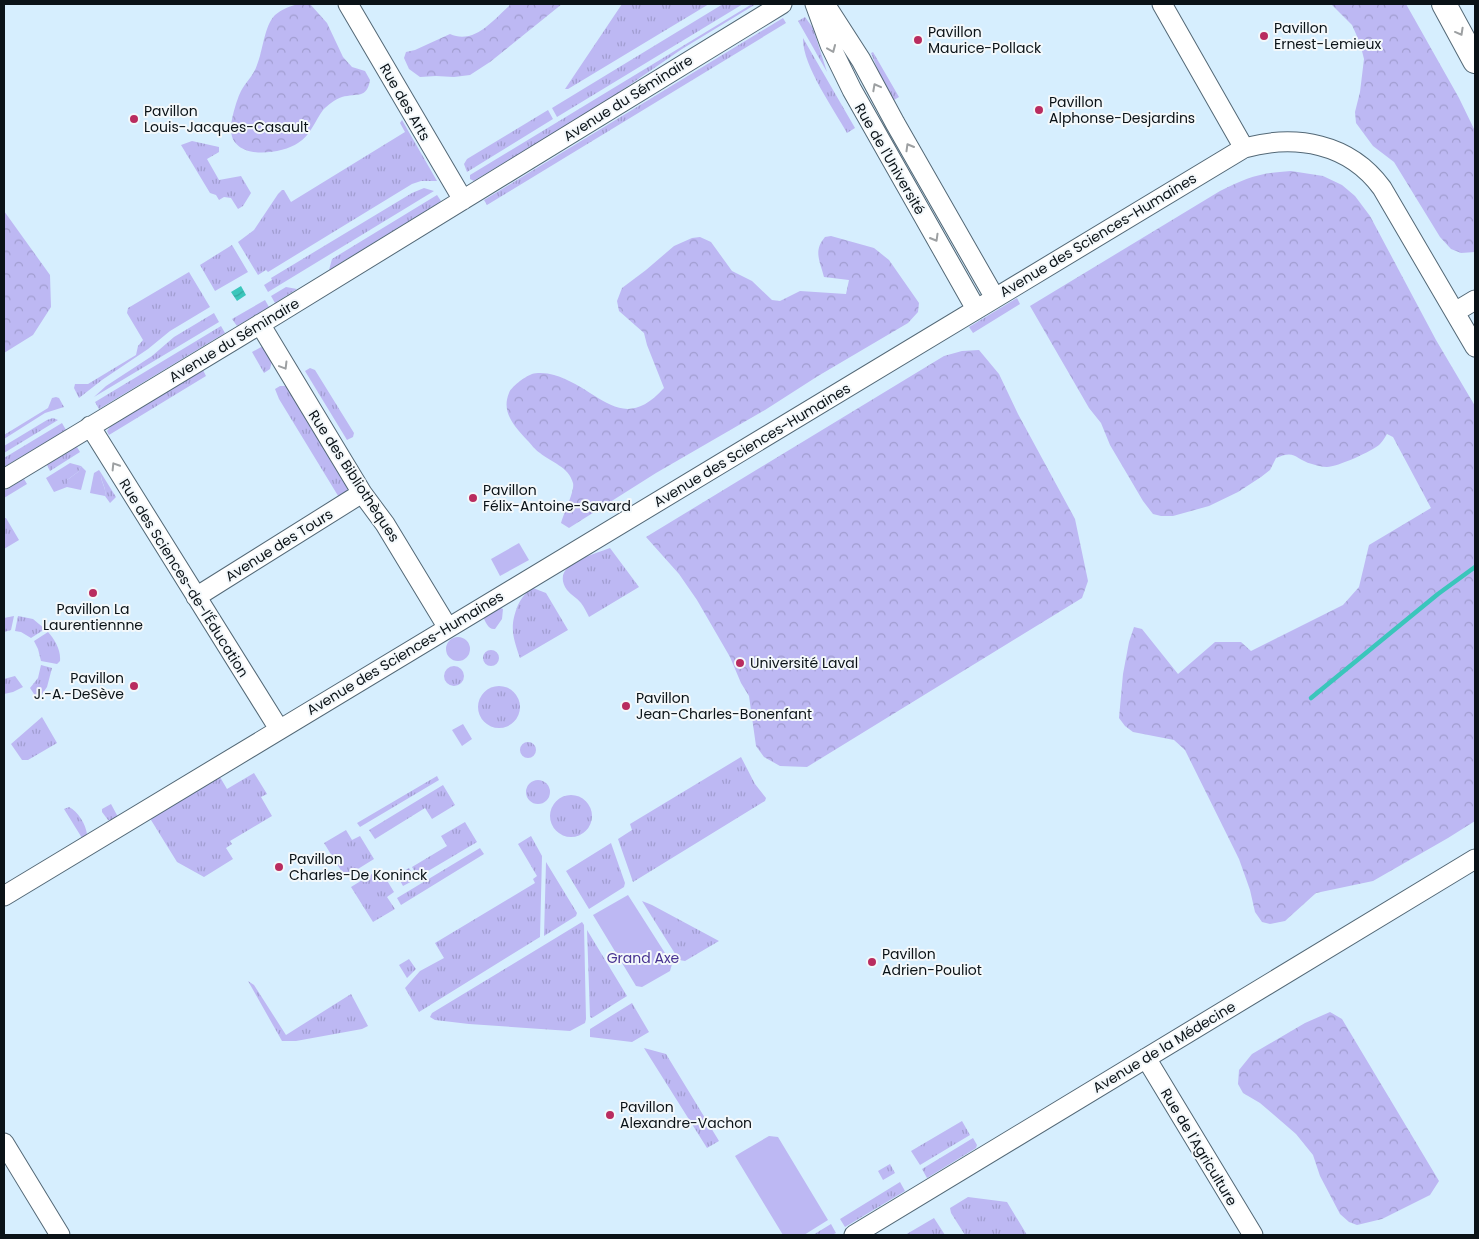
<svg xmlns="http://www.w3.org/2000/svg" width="1479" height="1239" font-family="Poppins,sans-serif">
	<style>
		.grass { fill: url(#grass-tufts) }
		.forest { fill: url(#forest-crowns) }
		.green { fill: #bdb8f3 }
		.water { fill: url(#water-waves) }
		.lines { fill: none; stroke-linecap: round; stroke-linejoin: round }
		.stream { stroke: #3ac6bb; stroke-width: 4.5 }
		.minor-casing { stroke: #536876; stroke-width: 21 }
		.major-casing { stroke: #536876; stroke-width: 26 }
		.minor { stroke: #fff; stroke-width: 19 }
		.major { stroke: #fff; stroke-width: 24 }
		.oneway { stroke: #9da0a2 }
		.poi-dot { fill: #b92c5f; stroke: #f3f8fb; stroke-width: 2 }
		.labels { text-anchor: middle; stroke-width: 4; stroke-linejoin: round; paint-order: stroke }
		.poi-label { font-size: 14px; fill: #0a1217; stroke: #f3f8fb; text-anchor: start }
		.street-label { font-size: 14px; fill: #0a1217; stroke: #f3f8fb }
		.park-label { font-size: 14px; fill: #483391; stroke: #f3f8fb }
	</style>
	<defs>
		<pattern id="grass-tufts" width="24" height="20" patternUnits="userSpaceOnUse" patternTransform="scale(1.25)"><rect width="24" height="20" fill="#bdb8f3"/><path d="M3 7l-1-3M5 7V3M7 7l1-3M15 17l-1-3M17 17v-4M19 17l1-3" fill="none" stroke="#a19dd0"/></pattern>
		<pattern id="forest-crowns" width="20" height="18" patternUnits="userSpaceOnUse" patternTransform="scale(1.25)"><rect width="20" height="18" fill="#bdb8f3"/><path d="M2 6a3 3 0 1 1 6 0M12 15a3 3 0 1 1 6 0" fill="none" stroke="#a19dd0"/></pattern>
		<pattern id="water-waves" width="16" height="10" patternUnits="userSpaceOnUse" patternTransform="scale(1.25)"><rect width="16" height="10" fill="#3ac6bb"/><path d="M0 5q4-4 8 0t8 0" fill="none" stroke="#32a9a0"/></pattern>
	</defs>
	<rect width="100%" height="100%" fill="#d6eefe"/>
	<path class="grass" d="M622,4H709L568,89H565Z
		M723,4H743L557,117L552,108Z
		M752,4H756L682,49L596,108L477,179L474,181L470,179V175Z
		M805,17L813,28L827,72L798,21Z
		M783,18L786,23L487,205L484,200Z
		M803,38L855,128L847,133C834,109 802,65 803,38Z
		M873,52L899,97L894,100L881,78L871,53Z
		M548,110L553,119L467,172L464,164L467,159Z
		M402,120L437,181H421L412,184L268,272L266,270L258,275L238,242L254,230L278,194L282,190H284L291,202L405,132L400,123Z
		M192,141L219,147V152L207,159L219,180L241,176L251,193L243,206L238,209L231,198L224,197L219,200L216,195L210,193L181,145Z
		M424,188L434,191L268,292L264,285L272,280L271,278L412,193Z
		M437,195L441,201L437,204L329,270L332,259Z
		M232,245L248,272L215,291L200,265Z
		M189,272L210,307L170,331L148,349L102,380L79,398L74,388L75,384H88L136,355L138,346L143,340L127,313L128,308Z
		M286,287L297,289L275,303L271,296Z
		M1017,298L1020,304L973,333L969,327Z
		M265,300L269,307L237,326L232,319Z
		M214,313L219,322L94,397L106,386L152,356L174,337Z
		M221,326L225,333L99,409L95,402Z
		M263,346L272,361L270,369L264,373L252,352Z
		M310,368L315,370L354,433L353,437L347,440L305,371Z
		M203,370L206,376L109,435L107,431L110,427Z
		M280,386H286L348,484L347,494L340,499L279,399L275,389Z
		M56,397L59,398L64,407L45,413L4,439V435L48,408L52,398Z
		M53,418L58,420L4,453V446L47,420Z
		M62,423L66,430L4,467V458Z
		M77,447L80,452L50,471L47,465Z
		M70,463L81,466L78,472L67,480V487L54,492L46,478Z
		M101,473L116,497L110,503L105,496C107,488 100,481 101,473Z
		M24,479L27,484L4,498V491Z
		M4,518H6L19,540L4,549Z
		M610,548L639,587L589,617C587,613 584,607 581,603C577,598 571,595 567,590C549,564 593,555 610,548Z
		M533,588L546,593L568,630L520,658C513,637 509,627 518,605C522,597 525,593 533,588Z
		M14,616L11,630L4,632V618Z
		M18,616L33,619L45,629L31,638L21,632L15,631Z
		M48,632C55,640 61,650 60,661L57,664L41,661L38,649L34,641Z
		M483 658a8 8 0 1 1 16 0a8 8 0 1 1-16 0Z
		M41,665L52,668L47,687L38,700L30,688L38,678Z
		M444 676a10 10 0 1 1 20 0a10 10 0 1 1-20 0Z
		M15,676L23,687L13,692L4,694V679Z
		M478 707a21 21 0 1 1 42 0a21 21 0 1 1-42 0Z
		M42,717L57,743L28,760H22L11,744Z
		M520 750a8 8 0 1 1 16 0a8 8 0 1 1-16 0Z
		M741,757L755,784L766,798L765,801L633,882L618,839L632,830L630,824Z
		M254,773L267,794L261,797L272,816L230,841L232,844L226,848L233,859L204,877L177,862L151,820L152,818L220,777L227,789Z
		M437,776L439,780L360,827L357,823Z
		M526 792a12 12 0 1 1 24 0a12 12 0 1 1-24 0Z
		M443,785L455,805L432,819L425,808L375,839L369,830Z
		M550 816a21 21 0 1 1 42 0a21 21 0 1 1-42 0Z
		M111,804L118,817L112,820H108L102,812V809Z
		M69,807C78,811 86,825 87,834L82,838L64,809Z
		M465,822L477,842L418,877L412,867L447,846L441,836Z
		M346,830L352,840L360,836L374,859L345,877L324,843Z
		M531,836L542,856L540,937L419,1012L405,988L420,971L444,958L435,943L535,883L533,879L537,876L518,844Z
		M611,843L625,883L624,887L589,909L566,871Z
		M480,848L484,854L401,905L397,898Z
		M546,862L577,913L576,916L544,936Z
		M409,868L416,879L403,886L397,875Z
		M380,869L394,892L387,897L395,909L373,922L351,887Z
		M642,901L652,905L719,941L685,961L679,960Z
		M582,922L584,925L586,1019L585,1023L570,1031L469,1024L435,1020L430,1017L432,1013Z
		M587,930L627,996L592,1018L590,1017Z
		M409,959L416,969L407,978L399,965Z
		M248,981L254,985L286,1035L351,994L368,1026L362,1029L296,1041H282Z
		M632,1003L649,1032L632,1042L590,1037V1029Z
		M644,1048L666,1054L719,1141L707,1148Z
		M962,1121L970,1135L920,1165L911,1151Z
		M973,1138L977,1145L976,1148L927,1178L922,1169Z
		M890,1164L895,1173L883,1180L878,1171Z
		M900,1182L905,1191L845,1227L840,1219Z
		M968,1197L1007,1202L1027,1235H965L951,1213L950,1208Z
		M934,1218L945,1235H905Z
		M831,1224L836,1233L832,1235H813Z"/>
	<path class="forest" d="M299,4H310L327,23L343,57L352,67L365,71L370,80C367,99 357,93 342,97C335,99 328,105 323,110C315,121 310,136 298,143C280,155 230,161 231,128C231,119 237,99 241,91C246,82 254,75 257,65C263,51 264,26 275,15C282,9 290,6 299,4Z
		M511,4H562L490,62L470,75L454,77L436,76L420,77L409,69L404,58L406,52L415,50L450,34C475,45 494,19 511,4Z
		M1331,4H1406L1459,98L1475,131V252L1461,253L1451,249L1440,237L1394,162L1373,146L1356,123L1355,112L1360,92L1364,59L1360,43L1352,25Z
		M1291,171L1323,176L1342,185L1355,196L1370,216L1436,340L1475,406V821L1448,838L1373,881L1316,893L1285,921L1270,924L1262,922L1255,912L1250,890L1239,859L1185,750L1174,740L1133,732L1125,726L1119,718L1123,674L1129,642L1134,627L1142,629L1178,674L1215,642H1241L1251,651L1343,605L1359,587L1369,545L1431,508L1393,437L1387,434C1385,437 1383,441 1380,444C1373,451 1337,467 1327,467C1322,467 1316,465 1312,464C1294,459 1296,449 1276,458L1270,470L1261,477L1238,492L1209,506L1173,516H1161L1153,514L1143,501L1110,445L1101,423L1089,408L1030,306L1220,191C1248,177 1260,173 1291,171Z
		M4,211L50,275L51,307L33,335L4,353Z
		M831,236L874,248L889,260L919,303L918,312L908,323L818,376L765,410L656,473L569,528L561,523C564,512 575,491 573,483C569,467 551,462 540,453C535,450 531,444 527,440C514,426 501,412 509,393C511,387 524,377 532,374C538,372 548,373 554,375C599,388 621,436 664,388L647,345L644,333L619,311L617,301L622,288L646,270L674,246L692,238L700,237L711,242L732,271L752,281L772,300L780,301L800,291L846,294L849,280L824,277C820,261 813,251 825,237Z
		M979,350L999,374L1018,414L1075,519L1088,581L1082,598L807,767L780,766L764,757L756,746L749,696L741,683L730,657L697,600L679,574L646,537L944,356L962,351Z
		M1330,1012L1342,1019L1439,1181L1430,1195L1382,1219L1357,1225L1349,1222L1340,1214L1320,1176L1313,1155L1296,1134L1260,1103L1243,1093L1238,1084L1239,1070L1252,1054L1305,1023Z"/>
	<path class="green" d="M81,466L86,471L81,490L67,487V480L78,472Z
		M99,470L101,473C100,482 107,488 105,496L90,493L94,473Z
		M519,543L529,560L500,576L491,559Z
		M498,607L503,609L502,619L495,629C488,630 486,622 483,617Z
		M446 649a12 12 0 1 1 24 0a12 12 0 1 1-24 0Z
		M463,724L472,739L462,746L452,730Z
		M628,895L672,964L670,971L642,987L636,986L593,915Z
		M769,1136L778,1137L828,1220L804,1235H783L735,1156Z"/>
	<path class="water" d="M241,286L246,295L237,301L231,292Z"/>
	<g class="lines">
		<path class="stream" d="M1311,698L1438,594L1475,567"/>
		<g class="minor-casing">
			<path id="minor" d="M348,4L463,200
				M815,4L830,45L852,90L976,309
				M825,4L861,60L895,123L995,298
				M1162,4L1244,148
				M1455,312L1475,300
				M260,324L362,493L385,524L448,628
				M90,426L279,729
				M4,479L277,314L782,4
				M196,597L362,493
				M4,896L1244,148C1296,134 1349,143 1382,188L1475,347
				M1146,1058L1253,1235
				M4,1143L60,1235
				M854,1235L1475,859"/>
		</g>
		<g class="major-casing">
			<path id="major" d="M1444,4L1475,61"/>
		</g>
		<use href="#minor" class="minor"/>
		<use href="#major" class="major"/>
	</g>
	<defs><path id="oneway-chevron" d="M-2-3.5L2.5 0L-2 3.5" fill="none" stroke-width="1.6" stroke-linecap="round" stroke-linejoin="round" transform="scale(1.25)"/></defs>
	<g class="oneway">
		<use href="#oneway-chevron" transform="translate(1460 32) rotate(61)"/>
		<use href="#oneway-chevron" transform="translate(832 49) rotate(67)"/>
		<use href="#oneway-chevron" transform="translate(876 87) rotate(-118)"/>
		<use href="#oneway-chevron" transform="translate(909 147) rotate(-120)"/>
		<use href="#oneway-chevron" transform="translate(935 238) rotate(60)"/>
		<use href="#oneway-chevron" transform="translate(284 366) rotate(59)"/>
		<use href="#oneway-chevron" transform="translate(115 466) rotate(-122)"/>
	</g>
	<g class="poi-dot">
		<circle cx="1264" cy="36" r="5"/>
		<circle cx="918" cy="40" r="5"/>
		<circle cx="1039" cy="110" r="5"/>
		<circle cx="134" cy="119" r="5"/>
		<circle cx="473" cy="498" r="5"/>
		<circle cx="93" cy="593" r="5"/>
		<circle cx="740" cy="663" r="5"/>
		<circle cx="134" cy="686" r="5"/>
		<circle cx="626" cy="706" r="5"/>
		<circle cx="279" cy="867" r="5"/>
		<circle cx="872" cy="962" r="5"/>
		<circle cx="610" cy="1115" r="5"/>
	</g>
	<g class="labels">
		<g class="poi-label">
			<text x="1274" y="33">Pavillon<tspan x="1274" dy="16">Ernest-Lemieux</tspan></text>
			<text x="928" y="37">Pavillon<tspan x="928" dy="16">Maurice-Pollack</tspan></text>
			<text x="1049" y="107">Pavillon<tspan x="1049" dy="16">Alphonse-Desjardins</tspan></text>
			<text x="144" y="116">Pavillon<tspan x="144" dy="16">Louis-Jacques-Casault</tspan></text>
			<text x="483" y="495">Pavillon<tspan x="483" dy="16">Félix-Antoine-Savard</tspan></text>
			<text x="93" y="614" text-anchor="middle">Pavillon La<tspan x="93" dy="16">Laurentiennne</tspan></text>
			<text x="750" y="668">Université Laval</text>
			<text x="124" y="683" text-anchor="end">Pavillon<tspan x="124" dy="16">J.-A.-DeSève</tspan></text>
			<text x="636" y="703">Pavillon<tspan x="636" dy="16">Jean-Charles-Bonenfant</tspan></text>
			<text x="289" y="864">Pavillon<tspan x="289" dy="16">Charles-De Koninck</tspan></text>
			<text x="882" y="959">Pavillon<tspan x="882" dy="16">Adrien-Pouliot</tspan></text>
			<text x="620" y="1112">Pavillon<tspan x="620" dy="16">Alexandre-Vachon</tspan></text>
		</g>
		<g class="street-label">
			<text transform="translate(628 98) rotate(-32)" y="5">Avenue du Séminaire</text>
			<text transform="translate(405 102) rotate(60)" y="5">Rue des Arts</text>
			<text transform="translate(890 159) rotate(60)" y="5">Rue de l'Université</text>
			<text transform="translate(1098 235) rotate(-31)" y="5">Avenue des Sciences-Humaines</text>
			<text transform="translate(234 340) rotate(-31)" y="5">Avenue du Séminaire</text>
			<text transform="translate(752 445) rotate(-31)" y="5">Avenue des Sciences-Humaines</text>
			<text transform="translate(354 476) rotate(57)" y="5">Rue des Bibliothèques</text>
			<text transform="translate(279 545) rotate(-32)" y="5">Avenue des Tours</text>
			<text transform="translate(184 578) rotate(58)" y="5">Rue des Sciences-de-l'Éducation</text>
			<text transform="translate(405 653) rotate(-31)" y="5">Avenue des Sciences-Humaines</text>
			<text transform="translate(1164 1047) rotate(-31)" y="5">Avenue de la Médecine</text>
			<text transform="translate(1199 1147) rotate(59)" y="5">Rue de l'Agriculture</text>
		</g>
		<g class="park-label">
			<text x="643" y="963">Grand Axe</text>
		</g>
	</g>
	<rect width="1479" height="1239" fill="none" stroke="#0a1217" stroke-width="10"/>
</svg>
